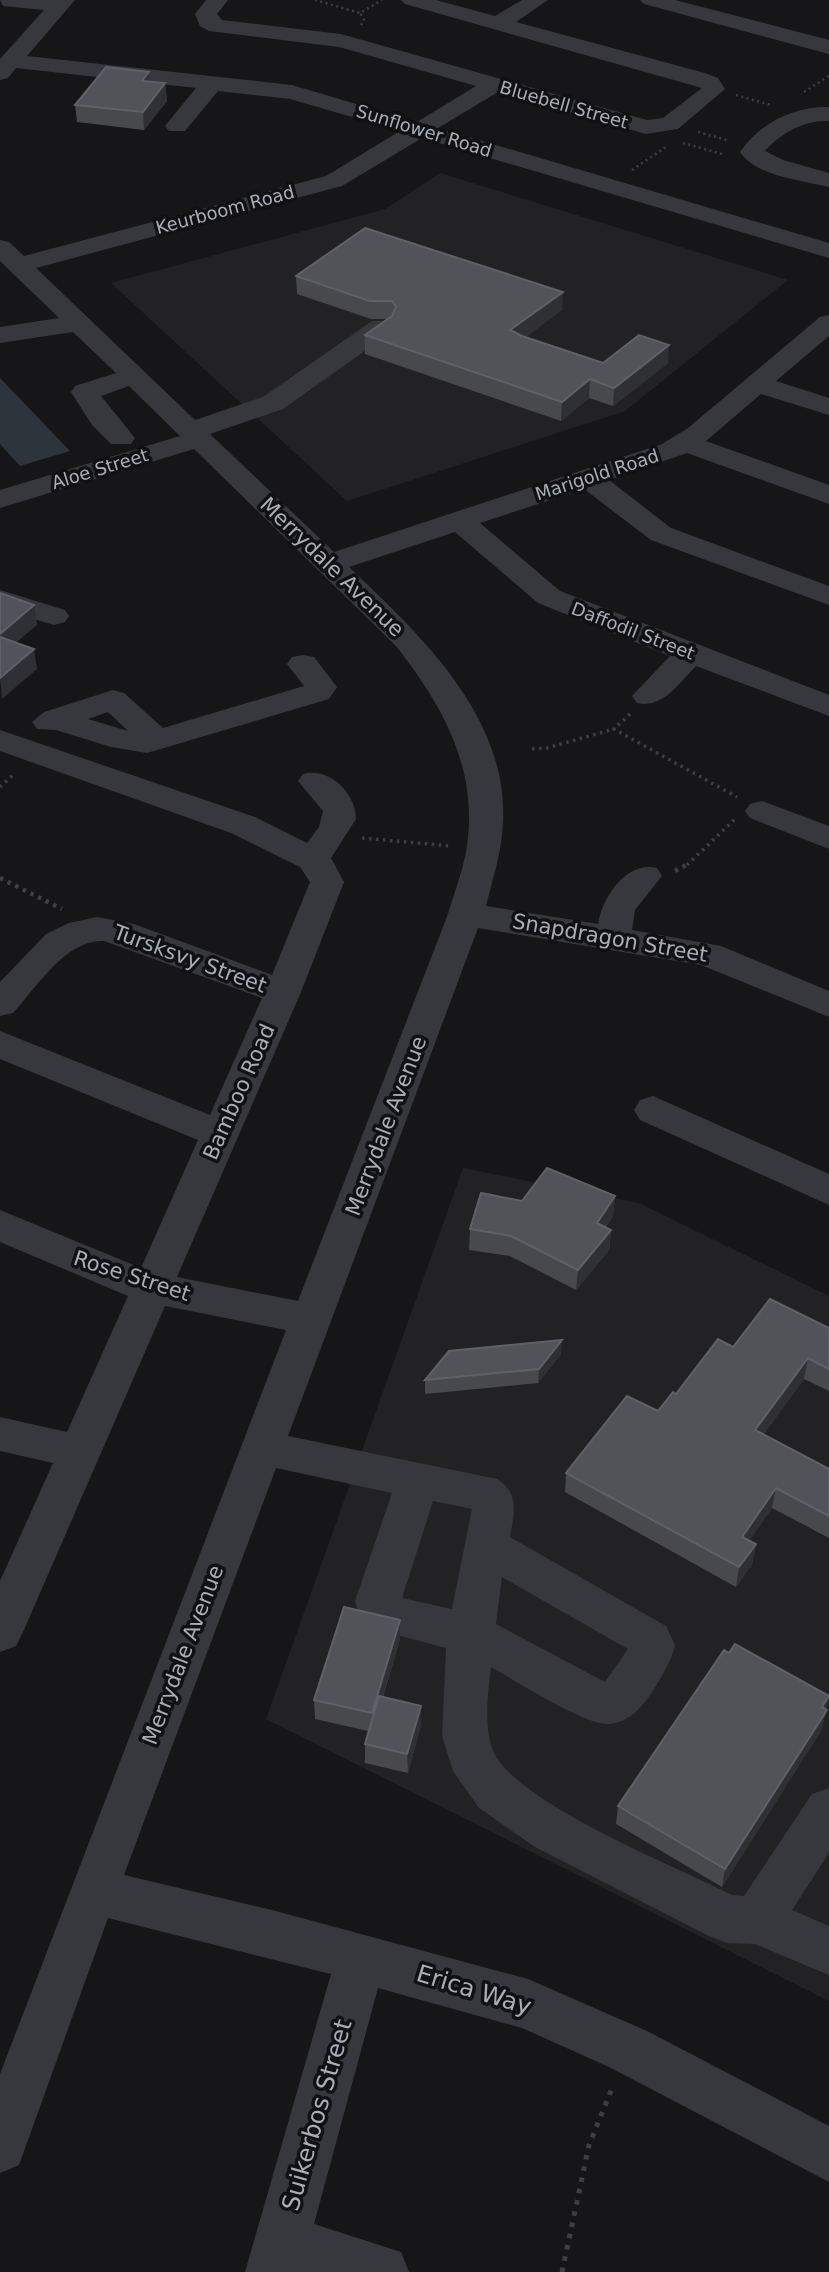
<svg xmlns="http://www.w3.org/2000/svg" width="829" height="2272" font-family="'DejaVu Sans',sans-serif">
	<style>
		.built { fill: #222225 }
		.water { fill: #2c353c }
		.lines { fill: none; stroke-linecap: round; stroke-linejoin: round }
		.path-far3 { stroke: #3d3f44; stroke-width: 2.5; stroke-dasharray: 2 3.5; stroke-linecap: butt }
		.path-far2 { stroke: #3d3f44; stroke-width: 3.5; stroke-dasharray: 2.5 4.5; stroke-linecap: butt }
		.path-far1 { stroke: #3d3f44; stroke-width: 4.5; stroke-dasharray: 3.5 5; stroke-linecap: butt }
		.path { stroke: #3d3f44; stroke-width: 5; stroke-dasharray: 4.5 7; stroke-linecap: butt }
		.minor { fill: #37383d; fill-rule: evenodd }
		.wall { fill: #47494d }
		.shaded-wall { fill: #2f3033 }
		.building { fill: #525359; stroke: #5f6168; stroke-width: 2 }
		.labels { text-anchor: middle; stroke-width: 7; stroke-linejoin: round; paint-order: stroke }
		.far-street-label { font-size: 18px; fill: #a8adb8; stroke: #111113 }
		.street-label { font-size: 21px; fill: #a8adb8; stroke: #111113 }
		.near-street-label { font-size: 24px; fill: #a8adb8; stroke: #111113 }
	</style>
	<rect width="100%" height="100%" fill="#161618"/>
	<path class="built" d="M440,173L788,280L625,411L347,501L111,283L385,209Z
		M463,1168L639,1203L829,1296V2001L266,1719Z"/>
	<path class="water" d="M0,378L70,451L20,466L0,444Z"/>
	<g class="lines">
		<path class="path-far3" d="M315,0L360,13
			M361,25L364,20L360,13L382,0
			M804,92L829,76
			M736,95L771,105
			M698,132L730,141
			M683,143L725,155
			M632,170L666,147"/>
		<path class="path-far2" d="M630,714L614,729L737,797
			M532,749L547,748L614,729
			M0,787L15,773
			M362,838L451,846
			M687,865L735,819"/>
		<path class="path-far1" d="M675,871L690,863
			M0,878L62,909"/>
		<path class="path" d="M562,2272L589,2145L613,2086"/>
		<path class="minor" d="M0,0H75L27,56L292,85L417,122L476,86L339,47L209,31L200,26L195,14L206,0H228L217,14L222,20L341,34L647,120L663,118L702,88L405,4L401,0H436L495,16L522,0H548L516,22L705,73L718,78L725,89L678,129L646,134L498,92L438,128L829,243V258L422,138L342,186L36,268L195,420L263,397L372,321H390L394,327L390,333L283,409L210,434L334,552L662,444L688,428L820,317L829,315V336L776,381L829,398V415L761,394L706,441L829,485V504L687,453L609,480L671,528L829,586V605L651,540L584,489L480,523L560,591L829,695V716L696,666C679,683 663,709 637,703L632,696L670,656L538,603L455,532L349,567C419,634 508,715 503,822C502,851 493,878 486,906L598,924C602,897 627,860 657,868L662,876L635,910L632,930L721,946L829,991V1017L701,965L478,928L288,1436L497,1479C520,1493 514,1514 510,1537L666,1626L675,1645C672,1660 662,1676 654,1689C643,1706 630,1723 608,1724C585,1725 514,1680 491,1667C488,1692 483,1729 494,1753C519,1804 677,1867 732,1895L744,1896L812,1794L829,1788V1853L792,1910L829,1926V1975L755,1944L727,1943L709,1936L535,1847L479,1808L453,1771L442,1736L446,1648L363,1626L355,1601L392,1493L276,1468L124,1875L272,1910L528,1979L647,2031L829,2126V2182L609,2067L522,2028L378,1988L314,2224L401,2252L409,2272H245L331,1974L108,1918L19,2165L0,2173V2074L286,1330L165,1306L23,1632L16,1646L0,1652V1581L53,1463L0,1451V1417L67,1432L128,1296L0,1242V1210L141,1268L198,1140L0,1059V1031L210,1115L262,998L104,941C66,939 37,987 13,1013L0,1016V982L46,934L69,923L97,917L134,924L272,975L310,882L300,867L231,833L0,751V730L255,817L307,843L319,827L323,811L298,781L303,774C329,767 356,793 356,819L331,858L344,882L301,992L177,1277L298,1301L448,914C454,893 462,873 466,852C480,772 444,707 396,646L194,449L0,508V490L180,436L129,386L101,396L135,438L131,444H111L92,425L71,392L75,386L116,373L73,332L0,343V327L59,318L0,261V240L9,242L24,256L326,176L400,131L290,99L218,91L185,131H169L165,126L196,88L16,68L8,78L0,80V59L44,10L3,6ZM433,1501L472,1509L452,1609L402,1598ZM502,1577L628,1649L605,1682L496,1624Z
			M640,0H675L829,40V54L644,4Z
			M829,107V121C804,120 781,133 765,151L783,160L829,173V187C802,180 757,177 740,152C760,123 794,106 829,107Z
			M0,590L65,610L69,616L65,622L54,625L0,609Z
			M303,655L314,657L337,687L329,699L147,753L111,747L56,730L37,729L32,722L44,712L113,690L124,693L163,728L304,686L287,664L292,657ZM108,712L128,731L88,719Z
			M762,801L829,826V849L750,818L745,811L750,804Z
			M653,1096L829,1174V1205L640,1120L634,1110L640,1100Z"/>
	</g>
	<path class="wall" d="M150,82L165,83L167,101L144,130L77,122L75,105Z
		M296,276L562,310L525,337L603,363H668L613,406L589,398L561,421L365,354V335L387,319H371L297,294Z
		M615,1196L613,1216L606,1227L611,1230L609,1250L576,1290L510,1256L469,1250L470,1229L522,1201Z
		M829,1328V1391L804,1379L763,1435L829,1469V1538L772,1508L749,1541L756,1544L752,1564L736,1587L565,1492L566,1473L658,1411L676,1394Z
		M561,1354L538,1383L425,1394V1380Z
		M400,1620V1639L383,1697L421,1725L408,1773L365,1763V1744L368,1731L315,1719L314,1700Z
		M826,1709L822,1729L722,1887L616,1824L618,1806Z"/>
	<path class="shaded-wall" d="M149,72L150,89L142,81Z
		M165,83L167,101L144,130L143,112Z
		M563,292L562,310L510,349V330Z
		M669,345L668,363L613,406L614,388Z
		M590,379L589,398L561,421L562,402Z
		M34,605L37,625L0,656V634Z
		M34,649L37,669L2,699L0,678Z
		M615,1196L613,1216L595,1243L597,1223Z
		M611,1230L609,1250L576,1290L578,1270Z
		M562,1340L561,1354L538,1383L539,1369Z
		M808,1358L804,1379L752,1450L755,1430Z
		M776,1488L772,1508L739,1556L742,1537Z
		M756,1544L752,1564L736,1587L739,1567Z
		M400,1620V1639L372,1732V1713Z
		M829,1696L822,1729L722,1887L725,1869Z
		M421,1706V1725L408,1773L407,1754Z"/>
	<path class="building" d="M106,67L149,72L142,81L165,83L143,112L75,105Z
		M365,228L563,292L510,330L522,336L603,363L639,335L669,345L614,388L590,379L562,402L365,335L392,316L396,307L392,301H370L296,276Z
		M0,593L34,605L0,634Z
		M0,637L34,649L0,678Z
		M547,1168L615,1196L597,1223L611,1230L578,1270L511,1236L470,1229L481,1193L522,1201Z
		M770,1299L829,1328V1369L808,1358L755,1430L829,1469V1516L776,1488L742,1537L756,1544L739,1567L566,1473L627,1396L658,1411L673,1392L676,1394L718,1339L733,1347Z
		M562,1340L539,1369L425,1380L449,1351Z
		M344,1607L400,1620L372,1713L314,1700Z
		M735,1644L829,1696L822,1707L827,1710L725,1869L618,1806L724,1650L729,1653Z
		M379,1696L421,1706L407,1754L365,1744Z"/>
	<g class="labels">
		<g class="far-street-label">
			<text transform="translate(564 105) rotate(16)" y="6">Bluebell Street</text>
			<text transform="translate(424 131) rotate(17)" y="6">Sunflower Road</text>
			<text transform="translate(225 210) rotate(-15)" y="6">Keurboom Road</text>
			<text transform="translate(100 469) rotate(-17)" y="6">Aloe Street</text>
			<text transform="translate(597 475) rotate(-18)" y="6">Marigold Road</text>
			<text transform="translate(633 631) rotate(21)" y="6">Daffodil Street</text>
		</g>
		<g class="street-label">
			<text transform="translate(332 567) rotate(44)" y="7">Merrydale Avenue</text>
			<text transform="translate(610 938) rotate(10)" y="7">Snapdragon Street</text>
			<text transform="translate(190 959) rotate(20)" y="7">Tursksvy Street</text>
			<text transform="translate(239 1092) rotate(-66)" y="7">Bamboo Road</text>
			<text transform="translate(386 1126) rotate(-69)" y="7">Merrydale Avenue</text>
			<text transform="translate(132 1276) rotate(18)" y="7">Rose Street</text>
			<text transform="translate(183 1655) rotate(-69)" y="7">Merrydale Avenue</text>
		</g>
		<g class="near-street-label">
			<text transform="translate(474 1990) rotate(17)" y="8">Erica Way</text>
			<text transform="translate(317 2115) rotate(-74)" y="8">Suikerbos Street</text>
		</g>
	</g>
</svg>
